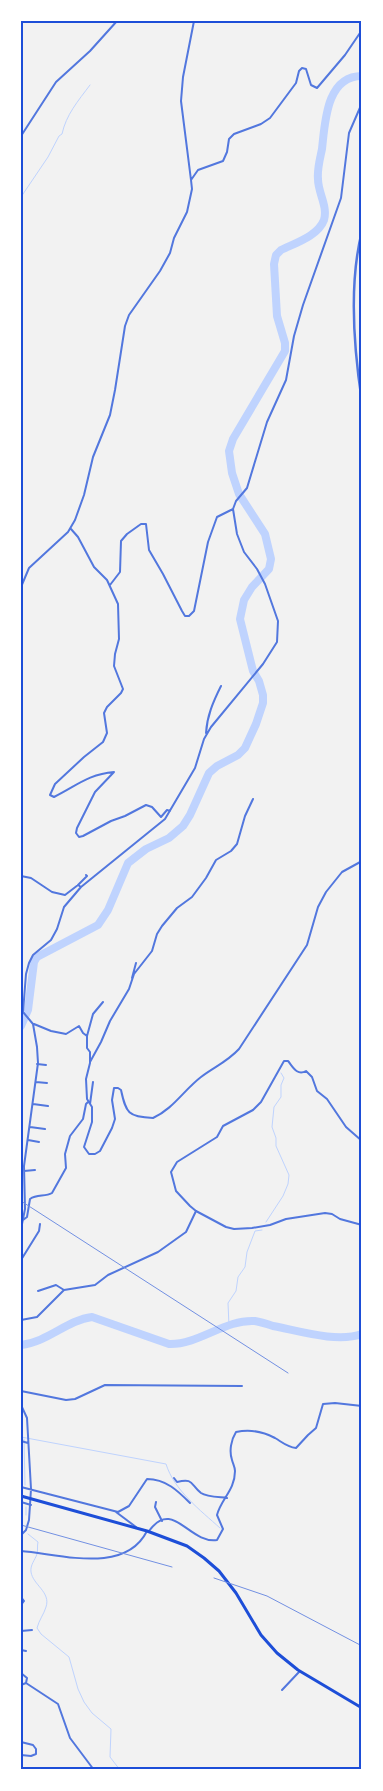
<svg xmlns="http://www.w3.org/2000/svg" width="383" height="1791" font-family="Commissioner,sans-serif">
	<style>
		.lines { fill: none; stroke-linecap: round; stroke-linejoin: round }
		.stream { stroke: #bfd3fe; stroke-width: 1 }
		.river { stroke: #bfd3fe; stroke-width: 8 }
		.minor { stroke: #5277de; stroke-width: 2 }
		.tertiary { stroke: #5277de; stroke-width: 2.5 }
		.trunk { stroke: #1d4ed8; stroke-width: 3 }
		.rail { stroke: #7290e2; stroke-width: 1 }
		.neatline { fill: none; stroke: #1d4ed8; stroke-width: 2 }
	</style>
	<rect width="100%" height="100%" fill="#f2f2f2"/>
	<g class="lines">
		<path class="stream" d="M21,197L48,157L59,136L62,134C66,115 78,101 90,85
			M266,1222L283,1196L288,1184L289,1175L276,1146V1138L272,1127L274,1107L281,1097V1085L284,1078L281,1073
			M229,1326L228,1303L236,1291L238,1277L245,1267L247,1252L255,1231L262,1230
			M21,1437L166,1464C174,1490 200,1510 220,1528
			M24,1439L25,1485
			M26,1507V1515
			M28,1534L38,1542C37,1546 38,1550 37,1554C35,1560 30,1565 31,1572C33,1585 51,1592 46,1607C44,1614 39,1620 37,1628L41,1634L69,1657L78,1689L84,1702L92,1713L111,1729L110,1757L120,1770"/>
		<path class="river" d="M21,1026L28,1010L34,962L37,957L98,925L108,910L128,863L146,849L169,838L183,826L190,815L209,773L217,766L238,755L245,748L256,724L263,703V695L259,681L253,671L240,619L244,600L252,587L269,569L271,559L265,534L239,494L232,473L229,451L233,439L285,351V343L277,316L274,264L276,255L281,250C295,243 318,236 324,220C328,206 318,193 318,179C317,169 320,159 322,149C325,123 326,76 362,76
			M21,1345C48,1342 67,1320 92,1317L169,1344C199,1345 225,1319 255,1321C261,1322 267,1324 273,1326C299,1331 337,1343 362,1334"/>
		<path class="minor" d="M21,136L56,82L90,51L117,21
			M191,180L198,170L223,161L227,152L229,139L234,134L261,124L270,118L296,83L299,71L302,68L306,69L311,85L317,88L345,55L362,30
			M71,529L78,537L94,567L107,580L118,604L119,639L115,654L114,666L123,689L121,693L107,707L104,713L107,733L103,742L84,757L55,784L50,795L54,797C76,786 89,774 114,772L95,792L77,828L76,833L79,837L83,836L111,821L125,816L146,805L152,807L161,817L167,810L170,811
			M110,585L120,572L121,541L127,534L141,524H146L149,550L163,574L182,611L185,616H189L194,611L208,542L217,517L233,509
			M21,587L29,568L68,532L75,520L84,495L93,457L110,415L115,390L125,326L129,315L160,271L170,253L174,238L187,212L192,189L191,180L181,101L183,77L194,21
			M206,733C207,716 213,702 221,686
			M21,876L31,878L52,892L65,895L78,885L81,887
			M78,885L87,876L86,875
			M132,978L136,963
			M103,1002L93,1014L87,1036V1048L90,1052V1063L86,1079L87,1099L92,1107V1122L84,1147L89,1154H95L100,1151L112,1128L115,1119L112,1100L114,1088H118L121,1090C126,1113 128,1117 153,1118C173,1109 184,1090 201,1077C214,1067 227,1062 239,1049L307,945L318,907L326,892L342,872L362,861
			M34,1024L51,1031L66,1034L79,1026L83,1033L87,1036
			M90,1062L101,1042L110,1021L129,989L134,974L152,951L157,934L162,926L177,908L192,897L206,878L216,860L231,851L237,844L245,816L253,799
			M37,1064L46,1065
			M36,1082L47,1083
			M33,1104L48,1106
			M90,1104L93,1082
			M30,1127L45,1129
			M28,1140L39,1142
			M362,1141L346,1127L327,1099L317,1091L312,1077L306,1071C297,1076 293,1067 288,1061H284L261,1102L253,1110L223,1126L217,1137L177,1162L171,1172L176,1191L190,1206L196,1211L226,1227L234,1229L252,1228L270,1225L286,1219L325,1213L332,1214L340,1219L362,1225
			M24,1171L35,1170
			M23,1220L27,1217L30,1199C37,1194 45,1197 52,1193L66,1168L65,1154L70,1136L83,1119L86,1104L88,1102
			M21,1229L25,1209L24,1166L38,1063L37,1047L33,1024L23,1012L26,974L29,963L33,955L51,940L57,929L64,907L81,887L165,819L195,768L204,739L211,727L263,664L277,642L278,621L265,584L257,569L244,552L237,534L233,509L236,501L247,488L267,422L286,380L294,336L303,305L341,198L349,133L362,103
			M21,1260L39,1231L40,1224
			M38,1291L56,1285L64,1290
			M21,1320L37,1317L64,1290L95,1285L108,1275L158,1252L186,1232L196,1211
			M21,1391L66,1400L75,1399L105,1385L242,1386
			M21,1405L27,1418L31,1489L29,1520L26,1530L21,1535
			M21,1441L28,1443
			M174,1478L177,1482C194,1478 190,1484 201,1493C207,1497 220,1497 227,1498
			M21,1487L118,1512L129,1506L147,1479C166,1479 178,1491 190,1503
			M21,1502L31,1505
			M156,1502L155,1507L162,1521
			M116,1512L136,1527
			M149,1531C173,1498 189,1544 217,1540L223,1529L217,1515C221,1499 235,1490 235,1471C235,1467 233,1464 232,1460C229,1451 231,1440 236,1432C250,1429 262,1431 275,1438C282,1442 287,1447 296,1448L308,1435L316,1428L323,1404L335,1403L362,1406
			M21,1551C60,1554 125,1575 147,1531
			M21,1597L24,1601L21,1605
			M21,1631L32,1630
			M21,1650L26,1651
			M21,1673L27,1678L26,1683
			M26,1683L58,1704L70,1738L94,1770
			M21,1685L26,1683
			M282,1690L299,1672
			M362,1736V1750
			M21,1742L33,1745L36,1749V1754L31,1756L21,1755"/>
		<path class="tertiary" d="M362,231C349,282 354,350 362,402"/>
		<path class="trunk" d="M21,1496L147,1531L187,1546L204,1558L219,1571L236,1593L261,1635L277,1653L298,1670L362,1708"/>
		<path class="rail" d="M21,1201L288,1373
			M21,1525L172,1567
			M214,1578L267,1596L362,1646"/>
	</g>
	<rect width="383" height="1791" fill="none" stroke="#ffffff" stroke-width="45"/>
	<rect x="22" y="22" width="338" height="1746" class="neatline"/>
</svg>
